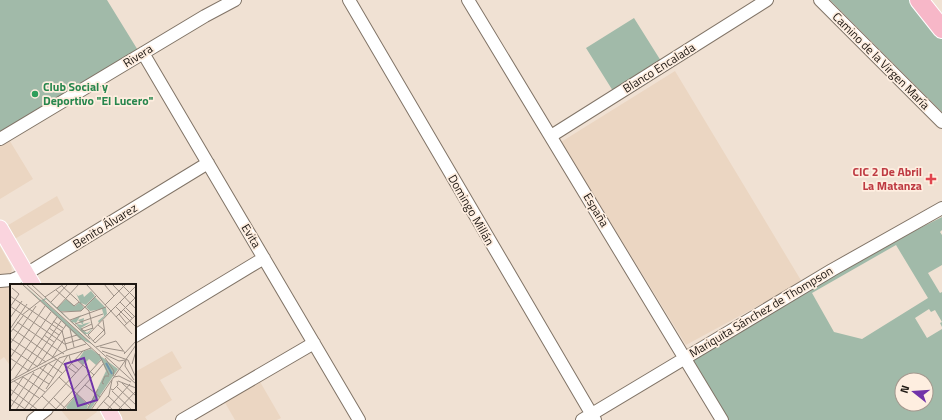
<svg xmlns="http://www.w3.org/2000/svg" width="942" height="420" font-family="'Titillium Web',sans-serif">
	<style>
		.built { fill: #ebd6c2 }
		.green { fill: #a1baa9; fill-rule: evenodd }
		.lines { fill: none; stroke-linecap: round; stroke-linejoin: round }
		.minor-casing { stroke: #817467; stroke-width: 14 }
		.major-casing { stroke: #fff; stroke-width: 17 }
		.highway-casing { stroke: #fff; stroke-width: 20 }
		.minor { stroke: #fff; stroke-width: 12 }
		.major { stroke: #fad4de; stroke-width: 15 }
		.highway { stroke: #f7b7c8; stroke-width: 18 }
		.leisure-dot { fill: #2e9e5b; stroke: #feeee0; stroke-width: 1.5 }
		.health-dot { fill: #e0444e; stroke: #feeee0; stroke-width: 1.5 }
		.labels { text-anchor: middle; stroke-width: 3.5; stroke-linejoin: round; paint-order: stroke }
		.street-label { font-size: 12px; fill: #1d1712; stroke: #feeee0 }
		.leisure-label { font-size: 12px; font-weight: bold; fill: #27864d; stroke: #feeee0; text-anchor: start }
		.health-label { font-size: 12px; font-weight: bold; fill: #be3a42; stroke: #feeee0; text-anchor: end }
		.inset-river { fill: none; stroke: #6d94ab; stroke-width: 2 }
		.inset-road { fill: none; stroke: #9c9086; stroke-width: 1 }
		.view { fill: #7033a9; fill-opacity: 0.15; stroke: #7033a9; stroke-width: 2 }
		.inset-edge { fill: none; stroke: #1d1712; stroke-width: 2 }
	</style>
	<rect width="100%" height="100%" fill="#f0e1d3"/>
	<path class="built" d="M675,71L802,282L686,345L561,142Z
		M8,138L33,179L0,199V142Z
		M57,196L64,210L13,240L5,227Z
		M0,246L11,266L12,270L9,276L0,278Z
		M0,286H11V367L4,357L0,360Z
		M172,351L182,368L160,380L172,400L145,417L147,420H119L112,409H135V372Z
		M259,380L281,418L277,420H235L224,401Z
		M60,409H95L97,412L86,420H69Z"/>
	<path class="green" d="M0,0H107L139,52L0,135Z
		M830,0H912L942,38V112Z
		M634,18L661,61L613,91L586,48Z
		M942,217V230L940,232L942,235V265L928,273L940,293L942,292V327L940,323L942,322L935,310L931,312L929,309L915,318L927,338L942,329V420H729L691,357L886,245ZM896,245L928,298L862,339L834,332L812,293ZM902,380H926V404H902Z"/>
	<g class="lines">
		<g class="minor-casing">
			<path id="minor" d="M349,0L595,420
				M468,0L722,420
				M820,0L942,122
				M143,53L359,420
				M551,136L767,0
				M0,139L205,16L235,0
				M0,281L12,280L26,274L208,163
				M135,336L264,258
				M33,420L47,409
				M182,420L314,343
				M582,420L832,270L942,208"/>
		</g>
		<g class="major-casing">
			<path id="major" d="M0,228L33,285
				M108,409L114,420"/>
		</g>
		<g class="highway-casing">
			<path id="highway" d="M919,0L942,29"/>
		</g>
		<use href="#minor" class="minor"/>
		<use href="#major" class="major"/>
		<use href="#highway" class="highway"/>
	</g>
	<circle class="leisure-dot" cx="35" cy="94" r="4"/>
	<path class="health-dot" d="M929 173h4v4h4v4h-4v4h-4v-4h-4v-4h4z"/>
	<g class="labels">
		<g class="street-label">
			<text transform="translate(138 56) rotate(-32)" y="4">Rivera</text>
			<text transform="translate(881 61) rotate(45)" y="4">Camino de la Virgen María</text>
			<text transform="translate(659 68) rotate(-32)" y="4">Blanco Encalada</text>
			<text transform="translate(471 210) rotate(60)" y="4">Domingo Millán</text>
			<text transform="translate(596 210) rotate(59)" y="4">España</text>
			<text transform="translate(105 226) rotate(-32)" y="4">Benito Álvarez</text>
			<text transform="translate(251 236) rotate(59)" y="4">Evita</text>
			<text transform="translate(761 312) rotate(-31)" y="4">Mariquita Sánchez de Thompson</text>
		</g>
		<g class="leisure-label">
			<text x="43" y="91">Club Social y<tspan x="43" dy="14">Deportivo "El Lucero"</tspan></text>
		</g>
		<g class="health-label">
			<text x="922" y="176">CIC 2 De Abril<tspan x="922" dy="14">La Matanza</tspan></text>
		</g>
	</g>
	<g transform="translate(10 284)">
		<rect width="126" height="126" fill="#f0e1d3"/>
		<path d="M13,0L31,16L36,14L47,24L56,15L65,22L70,18L66,9L68,12L73,10L74,13L81,7L85,12L76,21L71,19L74,24L71,27H51L60,37L71,31L66,39L62,38L71,46L66,40L73,41L68,36L74,34L73,40L81,38L71,44L77,49L83,44L78,50H75L84,59L36,15L34,17L82,60L70,55ZM85,13L96,24L97,30L89,39L88,37L94,32L92,25L80,27L76,23ZM81,65L108,85L80,126H77L96,87L91,75L86,81L79,75L73,81L68,76L74,67ZM67,110L78,121L77,125L58,126L56,123Z" fill="#a1baa9"/>
		<path class="inset-river" d="M96,79L102,90"/>
		<path class="inset-road" d="M12,0L89,71M16,0L126,100M21,0L80,55M76,0L122,50M94,0L104,12M102,0L126,25M111,0L125,14M52,2L79,27L83,45M46,6L64,22L69,18M0,12L53,48M35,13L54,0M41,18L58,0M110,18L126,34M95,21L116,0M0,22L56,61M0,23L9,10L2,4M106,23L126,43M47,24L69,0M113,25L122,34M51,28L71,27L86,12M109,30L117,40M12,31L31,16M106,33L126,13M0,34L12,17M60,36L96,23M93,36L95,50L85,59L78,51L100,28L126,2M43,37L53,44M7,38L54,70M65,40L93,30M82,40L71,45L74,47L83,44M114,42L126,31M39,44L49,51M0,45L17,20M3,45L66,89M60,45L64,63M52,47L57,66M0,49L13,32M34,51L44,58M0,54L36,78M83,57L94,46L88,41M0,60L26,22M55,60L71,55M86,63L106,57L115,69M90,63L113,67M0,64L28,83M92,67L118,76L126,94M89,70L99,91M114,70L126,57M59,71L61,79L69,86M96,71L109,77L115,76M0,74L35,22M0,74L19,87M42,74L54,55L67,51M95,74L104,87L103,92M116,76L115,82L124,96M38,79L52,89M122,80L126,67M28,82L56,41M30,84L44,94M0,88L41,28M17,88L51,37M23,90L39,100M84,91L94,79M13,93L35,108M49,93L79,121M104,93L109,92L121,98M5,94L47,33M0,97L57,66L76,60M4,97L29,114M108,97L126,104M0,99L47,75M112,99L126,112M94,100L92,99L95,92H99M75,101L90,113M107,103L126,121M0,105L28,126M36,105L58,71M101,105L103,106L108,101L107,97M102,107L122,126M99,111L102,96M32,112L46,125M98,112L113,126M0,113L13,93M44,114L57,126M0,115L15,125M93,117L103,126M0,124L24,88M6,126L37,80M14,126L49,74L73,67M19,126L73,67L81,64M32,126L73,81M45,126L92,75M52,126L84,91L66,75M77,126L88,105M81,126L126,61M86,126L99,111M97,126L120,100M108,126L126,107"/>
		<path class="view" d="M74,74L87,116L68,122L55,80Z"/>
		<rect width="126" height="126" class="inset-edge"/>
	</g>
	<g transform="translate(914 392) rotate(287)"><circle r="19" fill="#feeee0" stroke="#a4988e"/>
	<path d="M0-3L7 15L0 10L-7 15Z" fill="#7033a9"/>
	<text y="-6" font-size="11" font-weight="bold" text-anchor="middle" fill="#1d1712">N</text>
	</g>
</svg>
